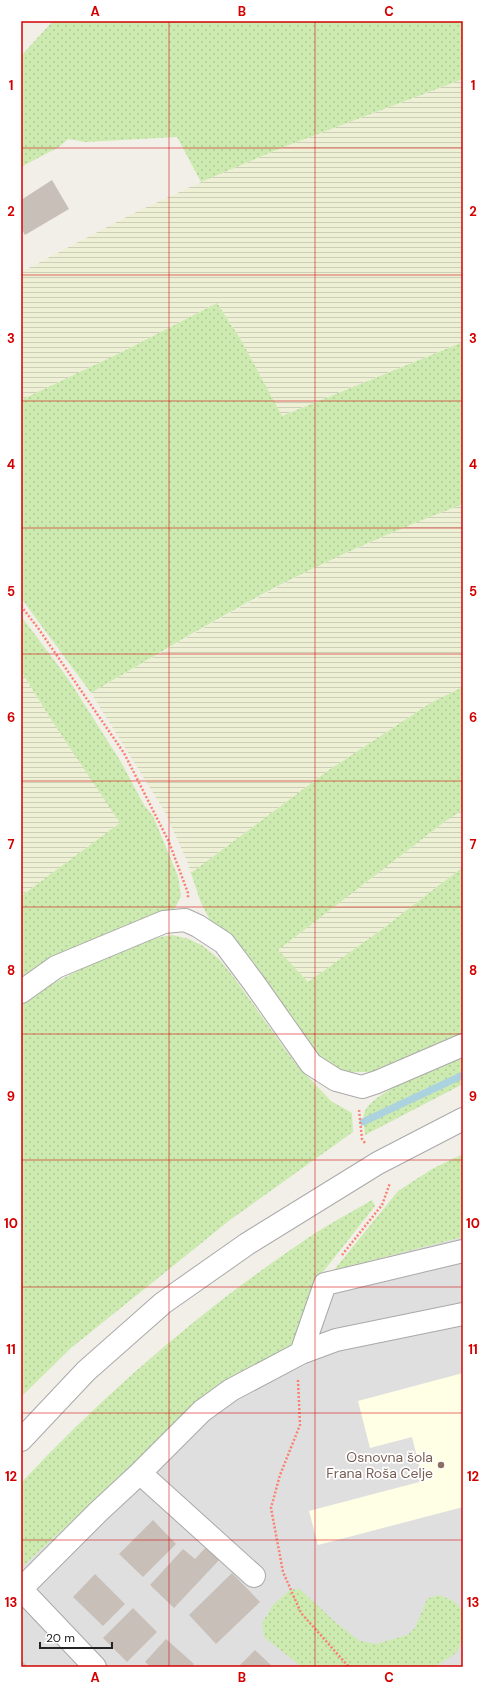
<svg xmlns="http://www.w3.org/2000/svg" width="484" height="1688" font-family="'DM Sans',sans-serif">
	<style>
		.residential { fill: #e0dfdf }
		.education { fill: #ffffe5 }
		.farmland { fill: url(#farmland-rules) }
		.grass { fill: url(#grass-dots) }
		.lines { fill: none; stroke-linecap: round; stroke-linejoin: round }
		.stream { stroke: #aad3df; stroke-width: 7 }
		.building { fill: #c7bfb8 }
		.minor-casing { stroke: #a9a9a9; stroke-width: 24 }
		.path { stroke: #fa8072; stroke-width: 2.5; stroke-dasharray: 2 2; stroke-linecap: butt }
		.minor { stroke: #fff; stroke-width: 22 }
		.grid { fill: none; stroke: #d40000; stroke-width: 1; stroke-opacity: 0.55 }
		.education-dot { fill: #8d6e63; stroke: #fff; stroke-width: 1.5 }
		.labels { text-anchor: middle; stroke-width: 3.5; stroke-linejoin: round; paint-order: stroke }
		.education-label { font-size: 14px; fill: #785e54; stroke: #fff; text-anchor: end }
		.neatline { fill: none; stroke: #d40000; stroke-width: 1.5 }
		.grid-label { font-size: 13px; text-anchor: middle; font-weight: bold; fill: #d40000 }
	</style>
	<defs>
		<pattern id="farmland-rules" width="6" height="5" patternUnits="userSpaceOnUse"><rect width="6" height="5" fill="#eef0d5"/><path d="M0 2.5h6" fill="none" stroke="#ccceb7"/></pattern>
		<pattern id="grass-dots" width="8" height="8" patternUnits="userSpaceOnUse"><rect width="8" height="8" fill="#cdebb0"/><path d="M2 2h.1M6 6h.1" fill="none" stroke="#b0c997" stroke-width="1.8" stroke-linecap="round"/></pattern>
	</defs>
	<rect width="100%" height="100%" fill="#f2efe9"/>
	<path class="residential" d="M463,1237V1667H21V1568L200,1403L260,1362L292,1346L323,1272L334,1270Z"/>
	<path class="education" d="M463,1373V1507L318,1545L309,1511L423,1481L412,1437L370,1448L358,1401Z"/>
	<path class="farmland" d="M463,79V342L281,416L241,340L217,303L124,351L21,400V272L132,214L201,182L281,148Z
		M463,504V687L432,702L329,770L191,873L187,861L165,812L91,693L226,615L315,567L423,519Z
		M21,671L52,721L121,823L21,896Z
		M463,810V867L377,933L308,983L277,950L447,820Z"/>
	<path class="grass" d="M53,21H463V79L281,148L201,182L177,137L85,142L68,139L59,147L21,167V56Z
		M217,303L241,340L282,416L463,342V504C413,523 364,544 316,567C239,604 165,650 91,693L21,598V400L124,351Z
		M21,616L69,680L121,762L144,805L153,816L178,876L181,896L174,910L164,916L21,983V896L120,823L52,721L21,671Z
		M463,687V810L447,820L278,950L308,982L377,933L463,867V1037L381,1072H351L335,1069L322,1062L214,928L201,903L191,873L329,770L432,702Z
		M172,935L189,939L203,946L220,960L235,979L295,1063L331,1101L352,1113L353,1132L230,1220L168,1270L71,1348L21,1397V1003C39,990 58,981 77,971C108,955 138,940 172,935Z
		M463,1057V1084L365,1135C365,1129 362,1120 364,1114C370,1091 441,1067 463,1057Z
		M463,1154V1237L334,1270L398,1191L432,1169Z
		M372,1200L375,1206L323,1272L291,1346L260,1362L200,1403L21,1568V1483C110,1388 208,1304 317,1232C334,1221 354,1211 372,1200Z
		M291,1589L301,1590L335,1622L360,1641L376,1644L407,1635L415,1628L427,1599L438,1595L454,1601L463,1611V1640L456,1653L435,1667H302L264,1637L262,1623L273,1605Z"/>
	<g class="lines">
		<path class="stream" d="M363,1122L463,1075"/>
	</g>
	<path class="building" d="M52,180L69,209L25,235L21,228V200Z
		M153,1520L176,1544L143,1577L119,1554Z
		M207,1546L221,1558L174,1608L150,1585L183,1549L195,1559Z
		M232,1573L260,1602L216,1644L189,1615Z
		M95,1574L125,1604L103,1626L73,1597Z
		M133,1608L157,1632L127,1662L103,1638Z
		M166,1639L194,1664L191,1667H151L145,1662Z
		M255,1650L273,1667H238Z
		M21,1660L28,1667H21Z"/>
	<g class="lines">
		<g class="minor-casing">
			<path id="minor" d="M21,992L56,967L164,922L185,920L198,926L224,943L254,983L311,1064L336,1080L362,1087L377,1082L463,1045
				M301,1353L325,1284L463,1251
				M21,1440L86,1371L163,1303L247,1244L378,1163L463,1119
				M140,1473L254,1576
				M21,1589L98,1512L140,1473L202,1411L231,1390L301,1353L336,1340L463,1314
				M21,1589L95,1667"/>
		</g>
		<path class="path" d="M21,606L38,628L124,753L169,842L188,893V898
			M359,1110L362,1139L365,1143
			M342,1255L382,1205L390,1183
			M298,1380L300,1425L280,1475L271,1508L283,1572L301,1613L349,1667"/>
		<use href="#minor" class="minor"/>
	</g>
	<path class="grid" d="M169,21V1667M315,21V1667M21,148H463M21,275H463M21,401H463M21,528H463M21,654H463M21,781H463M21,907H463M21,1034H463M21,1160H463M21,1287H463M21,1413H463M21,1540H463"/>
	<circle class="education-dot" cx="441" cy="1465" r="4"/>
	<g class="labels">
		<g class="education-label">
			<text x="433" y="1462">Osnovna šola<tspan x="433" dy="16">Frana Roša Celje</tspan></text>
		</g>
	</g>
	<rect width="484" height="1688" fill="none" stroke="#ffffff" stroke-width="44"/>
	<path d="M40 1642v6h72v-6" fill="none" stroke="#222222" stroke-width="2"/>
	<text x="46" y="1642" font-size="12" fill="#222222" stroke="#ffffff" stroke-width="3" paint-order="stroke">20 m</text>
	<rect x="22" y="22" width="440" height="1644" class="neatline"/>
	<g class="grid-label">
		<text x="95" y="16">A</text>
		<text x="242" y="16">B</text>
		<text x="389" y="16">C</text>
		<text x="11" y="90">1</text>
		<text x="473" y="90">1</text>
		<text x="11" y="216">2</text>
		<text x="473" y="216">2</text>
		<text x="11" y="343">3</text>
		<text x="473" y="343">3</text>
		<text x="11" y="469">4</text>
		<text x="473" y="469">4</text>
		<text x="11" y="596">5</text>
		<text x="473" y="596">5</text>
		<text x="11" y="722">6</text>
		<text x="473" y="722">6</text>
		<text x="11" y="849">7</text>
		<text x="473" y="849">7</text>
		<text x="11" y="975">8</text>
		<text x="473" y="975">8</text>
		<text x="11" y="1101">9</text>
		<text x="473" y="1101">9</text>
		<text x="11" y="1228">10</text>
		<text x="473" y="1228">10</text>
		<text x="11" y="1354">11</text>
		<text x="473" y="1354">11</text>
		<text x="11" y="1481">12</text>
		<text x="473" y="1481">12</text>
		<text x="11" y="1607">13</text>
		<text x="473" y="1607">13</text>
		<text x="95" y="1682">A</text>
		<text x="242" y="1682">B</text>
		<text x="389" y="1682">C</text>
	</g>
</svg>
